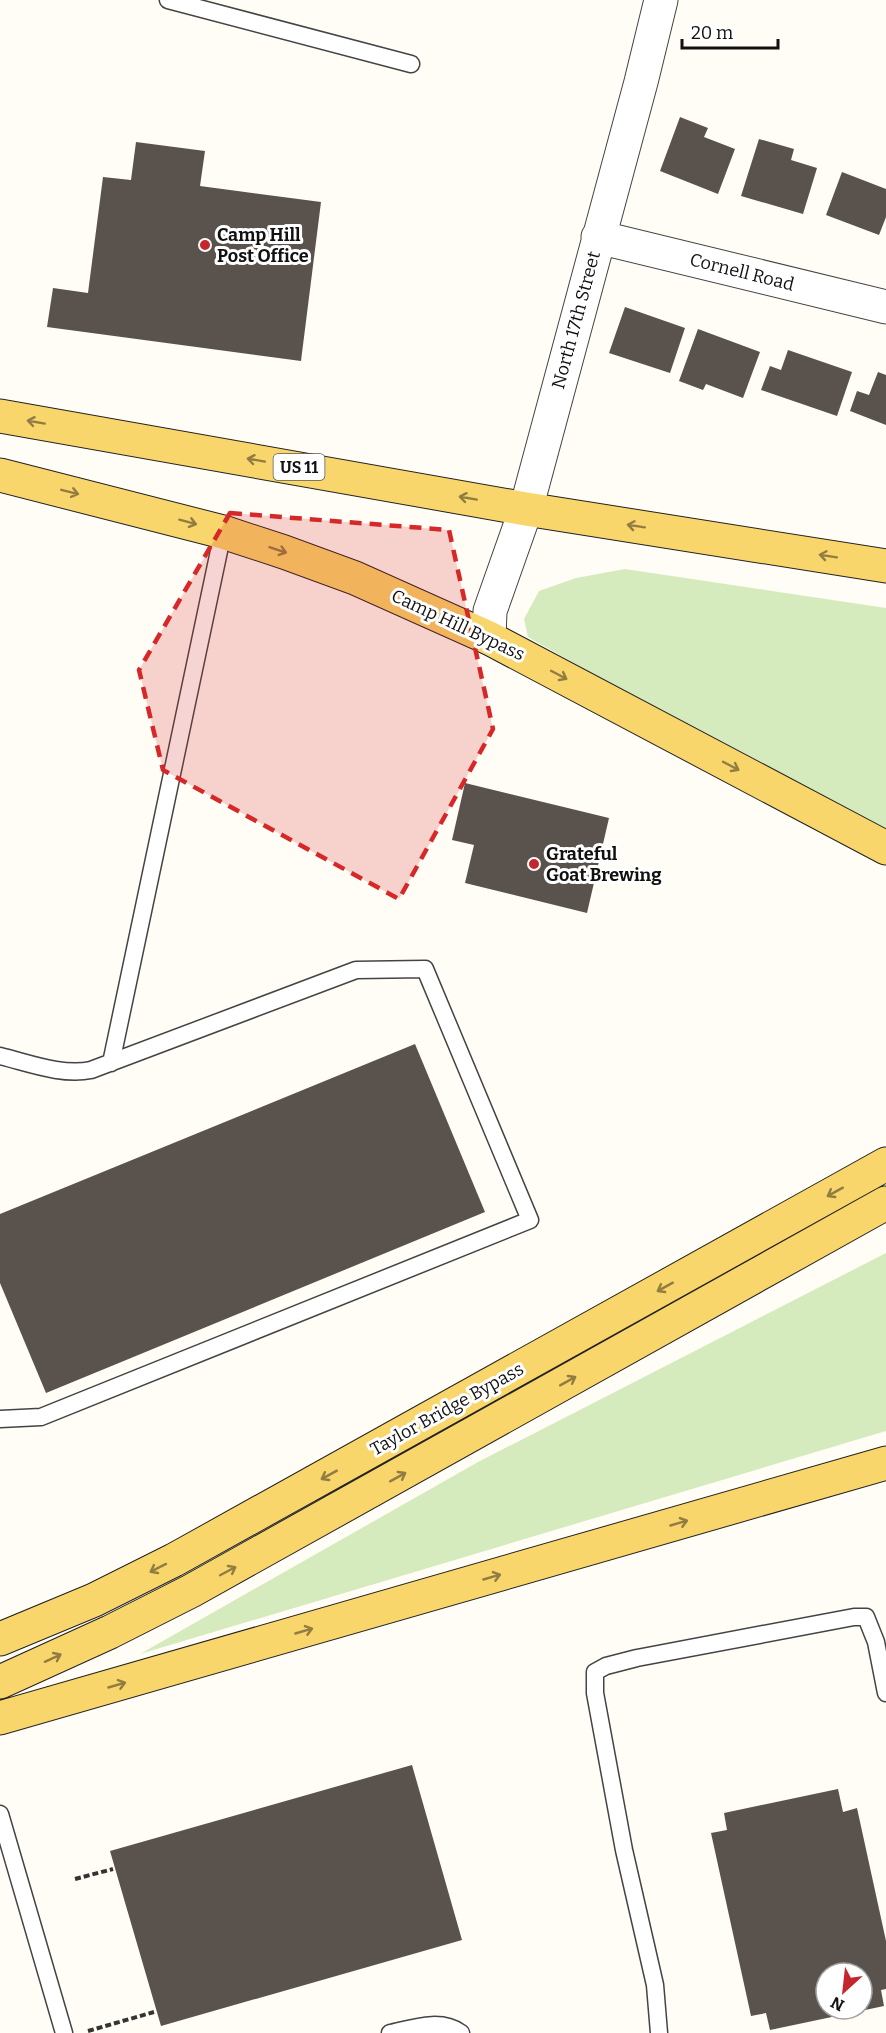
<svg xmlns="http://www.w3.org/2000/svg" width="886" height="2033" font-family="Bitter,serif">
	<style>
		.green { fill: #d5ebbd }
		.building { fill: #5a524d; fill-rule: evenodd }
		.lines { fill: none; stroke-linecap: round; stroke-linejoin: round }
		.lane-casing { stroke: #444; stroke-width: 19 }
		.street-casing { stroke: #444; stroke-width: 35 }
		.primary-casing { stroke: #222; stroke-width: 35 }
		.path { stroke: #333; stroke-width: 4; stroke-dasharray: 6 3; stroke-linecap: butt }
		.lane { stroke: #fff; stroke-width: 16 }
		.street { stroke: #fff; stroke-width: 33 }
		.primary { stroke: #f9d66b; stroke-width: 33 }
		.oneway { stroke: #917d42 }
		.marked { fill: #d62828; fill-opacity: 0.2; stroke: #d62828; stroke-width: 4.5; stroke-dasharray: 12 8; stroke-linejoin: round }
		.poi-dot { fill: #c4262e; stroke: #fff; stroke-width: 2 }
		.labels { text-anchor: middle; stroke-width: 6; stroke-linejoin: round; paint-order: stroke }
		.shield { fill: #fff; stroke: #585858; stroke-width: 1.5 }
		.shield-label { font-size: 16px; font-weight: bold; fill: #111 }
		.poi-label { font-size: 18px; font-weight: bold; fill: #111; stroke: #fff; text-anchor: start }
		.street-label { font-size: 18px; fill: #111; stroke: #fff }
	</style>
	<rect width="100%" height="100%" fill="#fffdf5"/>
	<path class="green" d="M625,569L886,608V829L692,730L528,637L524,619L539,591L576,578Z
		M886,1253V1431L140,1654L478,1462Z"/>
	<path class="building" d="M680,117L708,128L704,137L735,149L718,194L660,171Z
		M759,139L794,149L791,160L817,168L803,214L741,196Z
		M136,142L205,151L200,186L321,202L301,361L47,327L53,288L88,293L103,177L131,180Z
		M842,172L886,189V217L879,235L826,215Z
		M625,307L685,328L670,373L609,353Z
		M698,329L760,352L743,398L706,384L703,390L679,381Z
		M788,350L852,372L837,416L761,390L770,366L781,370Z
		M878,372L886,375V425L850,411L857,391L869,395Z
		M465,783L609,818L587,913L465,883L474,845L452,840Z
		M415,1044L485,1212L46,1393L0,1283V1214Z
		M412,1765L462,1940L161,2026L110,1851Z
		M838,1789L843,1812L857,1808L886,1941V1989L881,1990L884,2006L770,2030L766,2013L751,2016L711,1833L727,1830L724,1813ZM826,1973H862V2009H826Z"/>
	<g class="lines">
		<g class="lane-casing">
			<path id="lane" d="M168,0L411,64
				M0,1056C29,1063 62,1076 91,1070L356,970L425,969L530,1220L41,1417L0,1419
				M111,1063L223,532
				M0,1814L64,2033
				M390,2033C413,2028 441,2018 461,2033
				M659,2033L655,1985L624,1850L595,1693V1672L606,1666L637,1658L854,1617H866L876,1642L886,1693"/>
		</g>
		<g class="street-casing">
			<path id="street" d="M598,237L886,307
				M489,638L490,611L526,509L641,82L661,0"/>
		</g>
		<g class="primary-casing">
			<path id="primary" d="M0,416L526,509L886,566
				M0,475L223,532L284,552L355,578L489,638L886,848
				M0,1639L94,1600L174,1560L886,1164
				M0,1682L110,1632L191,1591L886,1203
				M0,1718L886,1463"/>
		</g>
		<path class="path" d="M75,1879L113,1869
			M88,2031L154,2012"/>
		<use href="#lane" class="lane"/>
		<use href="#street" class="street"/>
		<use href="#primary" class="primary"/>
	</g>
	<defs><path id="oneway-shaft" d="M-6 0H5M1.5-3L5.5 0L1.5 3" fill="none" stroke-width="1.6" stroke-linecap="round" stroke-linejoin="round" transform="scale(1.5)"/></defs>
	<g class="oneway">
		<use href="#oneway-shaft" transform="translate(36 422) rotate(-170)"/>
		<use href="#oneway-shaft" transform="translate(256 460) rotate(-170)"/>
		<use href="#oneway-shaft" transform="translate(70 492) rotate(14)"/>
		<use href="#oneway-shaft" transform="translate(468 498) rotate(-170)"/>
		<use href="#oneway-shaft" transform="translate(188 522) rotate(15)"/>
		<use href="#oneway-shaft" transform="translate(636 526) rotate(-171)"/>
		<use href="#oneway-shaft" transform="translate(278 550) rotate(18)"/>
		<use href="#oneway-shaft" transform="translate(828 556) rotate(-171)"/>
		<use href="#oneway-shaft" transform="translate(559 675) rotate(28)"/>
		<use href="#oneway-shaft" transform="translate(731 766) rotate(28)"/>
		<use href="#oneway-shaft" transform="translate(835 1192) rotate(151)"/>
		<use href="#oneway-shaft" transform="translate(665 1287) rotate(151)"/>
		<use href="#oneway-shaft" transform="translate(568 1381) rotate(-29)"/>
		<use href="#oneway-shaft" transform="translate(329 1475) rotate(151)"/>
		<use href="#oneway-shaft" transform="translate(398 1477) rotate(-29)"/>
		<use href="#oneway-shaft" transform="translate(679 1523) rotate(-16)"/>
		<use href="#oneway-shaft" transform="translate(158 1568) rotate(153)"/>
		<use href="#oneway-shaft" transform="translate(228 1571) rotate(-28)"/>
		<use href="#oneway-shaft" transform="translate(492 1577) rotate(-16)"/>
		<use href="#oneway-shaft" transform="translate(304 1631) rotate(-16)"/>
		<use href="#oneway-shaft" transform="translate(53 1658) rotate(-25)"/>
		<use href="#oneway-shaft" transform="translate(117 1685) rotate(-16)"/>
	</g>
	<path class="marked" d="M230,513L449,530L493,729L399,899L163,770L139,670Z"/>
	<g class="poi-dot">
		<circle cx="205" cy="245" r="6"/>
		<circle cx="534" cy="864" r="6"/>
	</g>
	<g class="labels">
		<rect class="shield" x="273.5" y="454" width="51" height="26" rx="4.5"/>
		<g class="shield-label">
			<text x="299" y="473">US 11</text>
		</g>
		<g class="poi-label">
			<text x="217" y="241">Camp Hill<tspan x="217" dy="21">Post Office</tspan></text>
			<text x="546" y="860">Grateful<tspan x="546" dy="21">Goat Brewing</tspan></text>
		</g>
		<g class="street-label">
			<text transform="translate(742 272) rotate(14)" y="6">Cornell Road</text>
			<text transform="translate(576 320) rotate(-75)" y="6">North 17th Street</text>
			<text transform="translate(458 625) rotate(25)" y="6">Camp Hill Bypass</text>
			<text transform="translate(447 1409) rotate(-29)" y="6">Taylor Bridge Bypass</text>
		</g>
	</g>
	<g transform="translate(844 1991) rotate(207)"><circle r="28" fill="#ffffff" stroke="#a0a0a0" stroke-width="1.5"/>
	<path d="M0-4.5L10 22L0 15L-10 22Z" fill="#c4262e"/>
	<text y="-9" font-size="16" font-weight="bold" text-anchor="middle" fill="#111111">N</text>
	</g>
	<path d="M682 39v9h96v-9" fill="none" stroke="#111111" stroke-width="3"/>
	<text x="691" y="39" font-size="18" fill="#111111" stroke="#ffffff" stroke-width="4.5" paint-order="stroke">20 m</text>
</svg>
